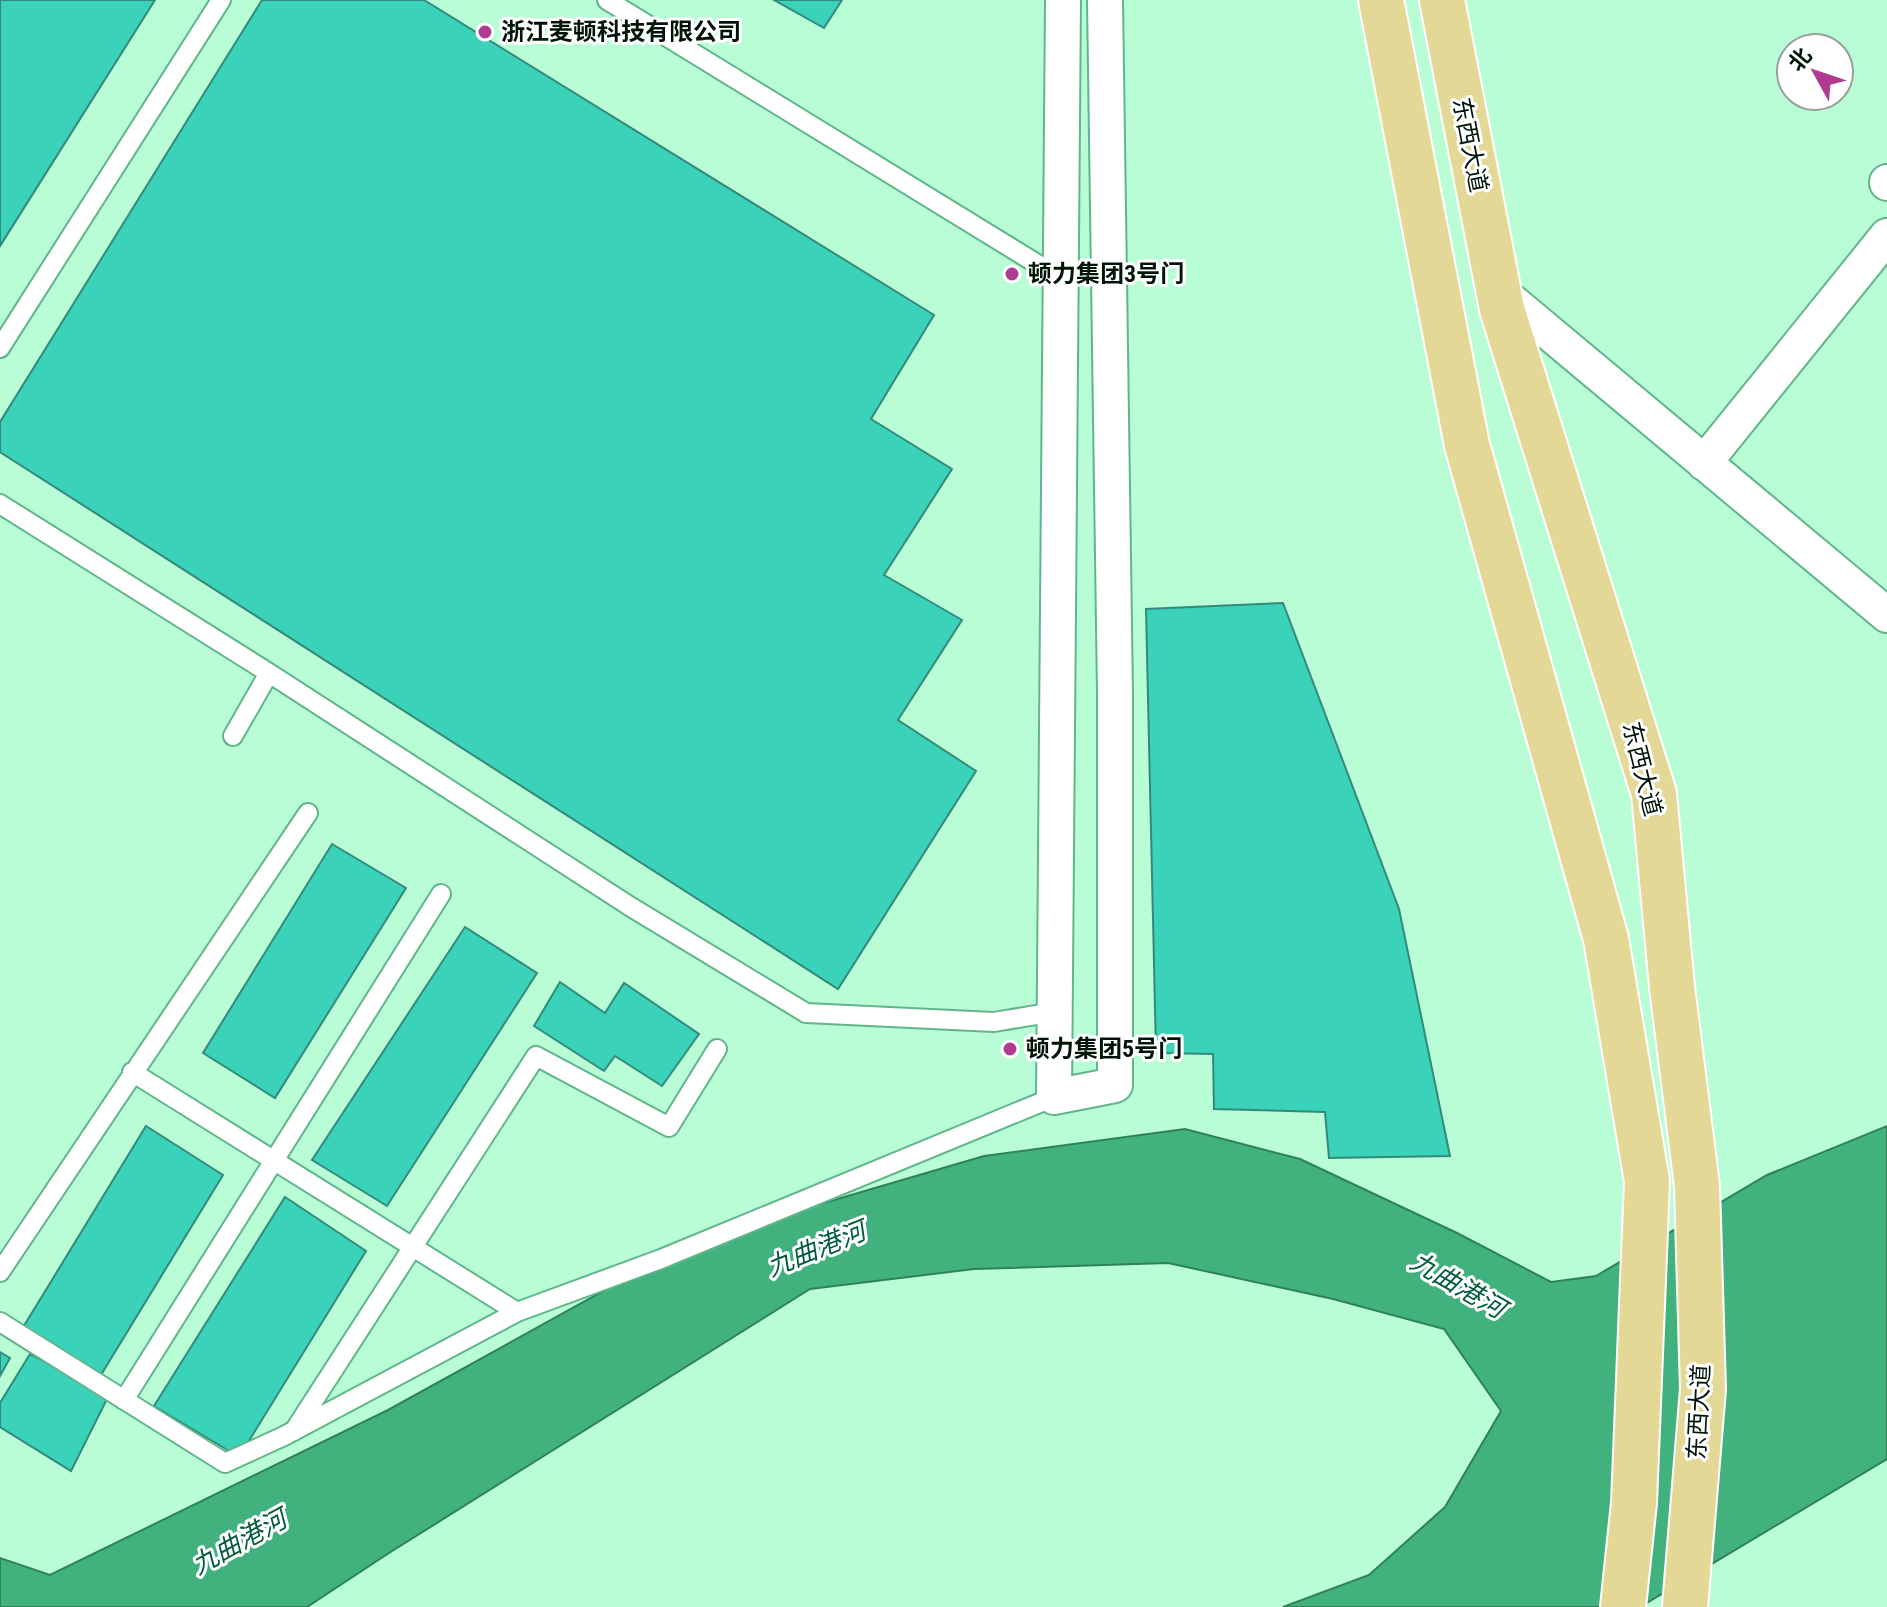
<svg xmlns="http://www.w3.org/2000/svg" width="1887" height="1607" font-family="'Roboto Condensed','Noto Sans SC',sans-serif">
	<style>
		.water { fill: #41b17d; stroke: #2e825a; stroke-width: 2 }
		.building { fill: #3bd2ba; stroke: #338a7b; stroke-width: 2 }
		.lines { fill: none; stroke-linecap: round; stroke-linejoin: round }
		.service-casing { stroke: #60b68a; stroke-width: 22 }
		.minor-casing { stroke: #60b68a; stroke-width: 38 }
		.trunk-casing { stroke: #fff; stroke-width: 48 }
		.service { stroke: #fff; stroke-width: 18 }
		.minor { stroke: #fff; stroke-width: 34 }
		.trunk { stroke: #e4d896; stroke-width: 44 }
		.poi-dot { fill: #b03b92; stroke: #fff; stroke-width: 3 }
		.labels { text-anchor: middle; stroke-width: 6; stroke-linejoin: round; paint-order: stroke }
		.poi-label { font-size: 24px; font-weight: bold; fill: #001408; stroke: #fff; text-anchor: start }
		.street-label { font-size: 24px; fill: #001408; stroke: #fff }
		.water-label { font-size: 26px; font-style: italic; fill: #025c3a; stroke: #fff }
	</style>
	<rect width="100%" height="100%" fill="#b8fdd6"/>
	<path class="water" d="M1887,1126V1459L1640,1607H1283L1369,1575L1445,1507L1501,1411L1444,1329L1333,1299L1168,1263L974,1269L810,1289L389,1553L307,1607H0V1558L50,1575L388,1410L661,1259L817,1205L984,1156L1185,1129L1300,1159L1457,1233L1551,1282L1596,1276L1767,1175Z"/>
	<path class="building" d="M0,0H155L0,246Z
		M262,0H424L934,315L871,419L952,469L884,575L962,620L898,720L976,771L838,989L0,452V422Z
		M774,0H842L824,28Z
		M1283,603L1399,909L1450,1156L1329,1158L1325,1112L1214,1109L1213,1054L1156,1053L1146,609Z
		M332,844L406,888L275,1098L203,1053Z
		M465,927L537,973L387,1206L312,1160Z
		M560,982L605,1013L624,983L699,1034L662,1086L615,1056L604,1071L534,1026Z
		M146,1126L223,1175L96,1383L19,1334Z
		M285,1197L366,1251L239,1457L154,1406Z
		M0,1352L10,1358L0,1376Z
		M30,1354L109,1395L71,1471L0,1427V1403Z"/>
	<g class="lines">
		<g class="service-casing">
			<path id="service" d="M607,0L1060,278
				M0,348L221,0
				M0,504L269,673L631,907L806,1013L994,1022L1054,1012
				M233,736L269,673
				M132,1072L517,1312L661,1259L1054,1097
				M0,1272L308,813
				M0,1322L225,1463L284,1436L517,1312
				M124,1400L441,894
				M294,1431L536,1056L669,1127L717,1049"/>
		</g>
		<g class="minor-casing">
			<path id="minor" d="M1063,0L1054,1097L1115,1085V695L1105,0
				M1887,182V183
				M1498,290L1887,615
				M1704,463L1887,236"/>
		</g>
		<g class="trunk-casing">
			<path id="trunk" d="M1381,0L1467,445L1606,939L1647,1181L1634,1503L1623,1607
				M1442,0L1502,309L1654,794L1672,987L1697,1186L1703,1389L1685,1607"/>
		</g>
		<use href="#service" class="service"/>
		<use href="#minor" class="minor"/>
		<use href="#trunk" class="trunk"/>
	</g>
	<g class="poi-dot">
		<circle cx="485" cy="32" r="8"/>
		<circle cx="1012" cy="274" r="8"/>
		<circle cx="1010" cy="1049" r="8"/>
	</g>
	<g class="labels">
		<g class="poi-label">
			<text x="501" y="40">浙江麦顿科技有限公司</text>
			<text x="1028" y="282">顿力集团3号门</text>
			<text x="1026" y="1057">顿力集团5号门</text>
		</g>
		<g class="street-label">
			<text transform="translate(1470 145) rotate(79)" y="8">东西大道</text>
			<text transform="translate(1642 769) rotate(76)" y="8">东西大道</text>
			<text transform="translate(1699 1412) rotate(-87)" y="8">东西大道</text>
		</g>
		<g class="water-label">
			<text transform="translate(816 1249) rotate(-22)" y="9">九曲港河</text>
			<text transform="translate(1458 1285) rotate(30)" y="9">九曲港河</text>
			<text transform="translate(239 1542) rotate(-29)" y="9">九曲港河</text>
		</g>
	</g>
	<g transform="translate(1815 72) rotate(310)"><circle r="38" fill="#ffffff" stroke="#99a19c" stroke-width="2"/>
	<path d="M0-6L14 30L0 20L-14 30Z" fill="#b03b92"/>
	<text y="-12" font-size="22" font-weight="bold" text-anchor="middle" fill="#001408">北</text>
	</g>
</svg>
